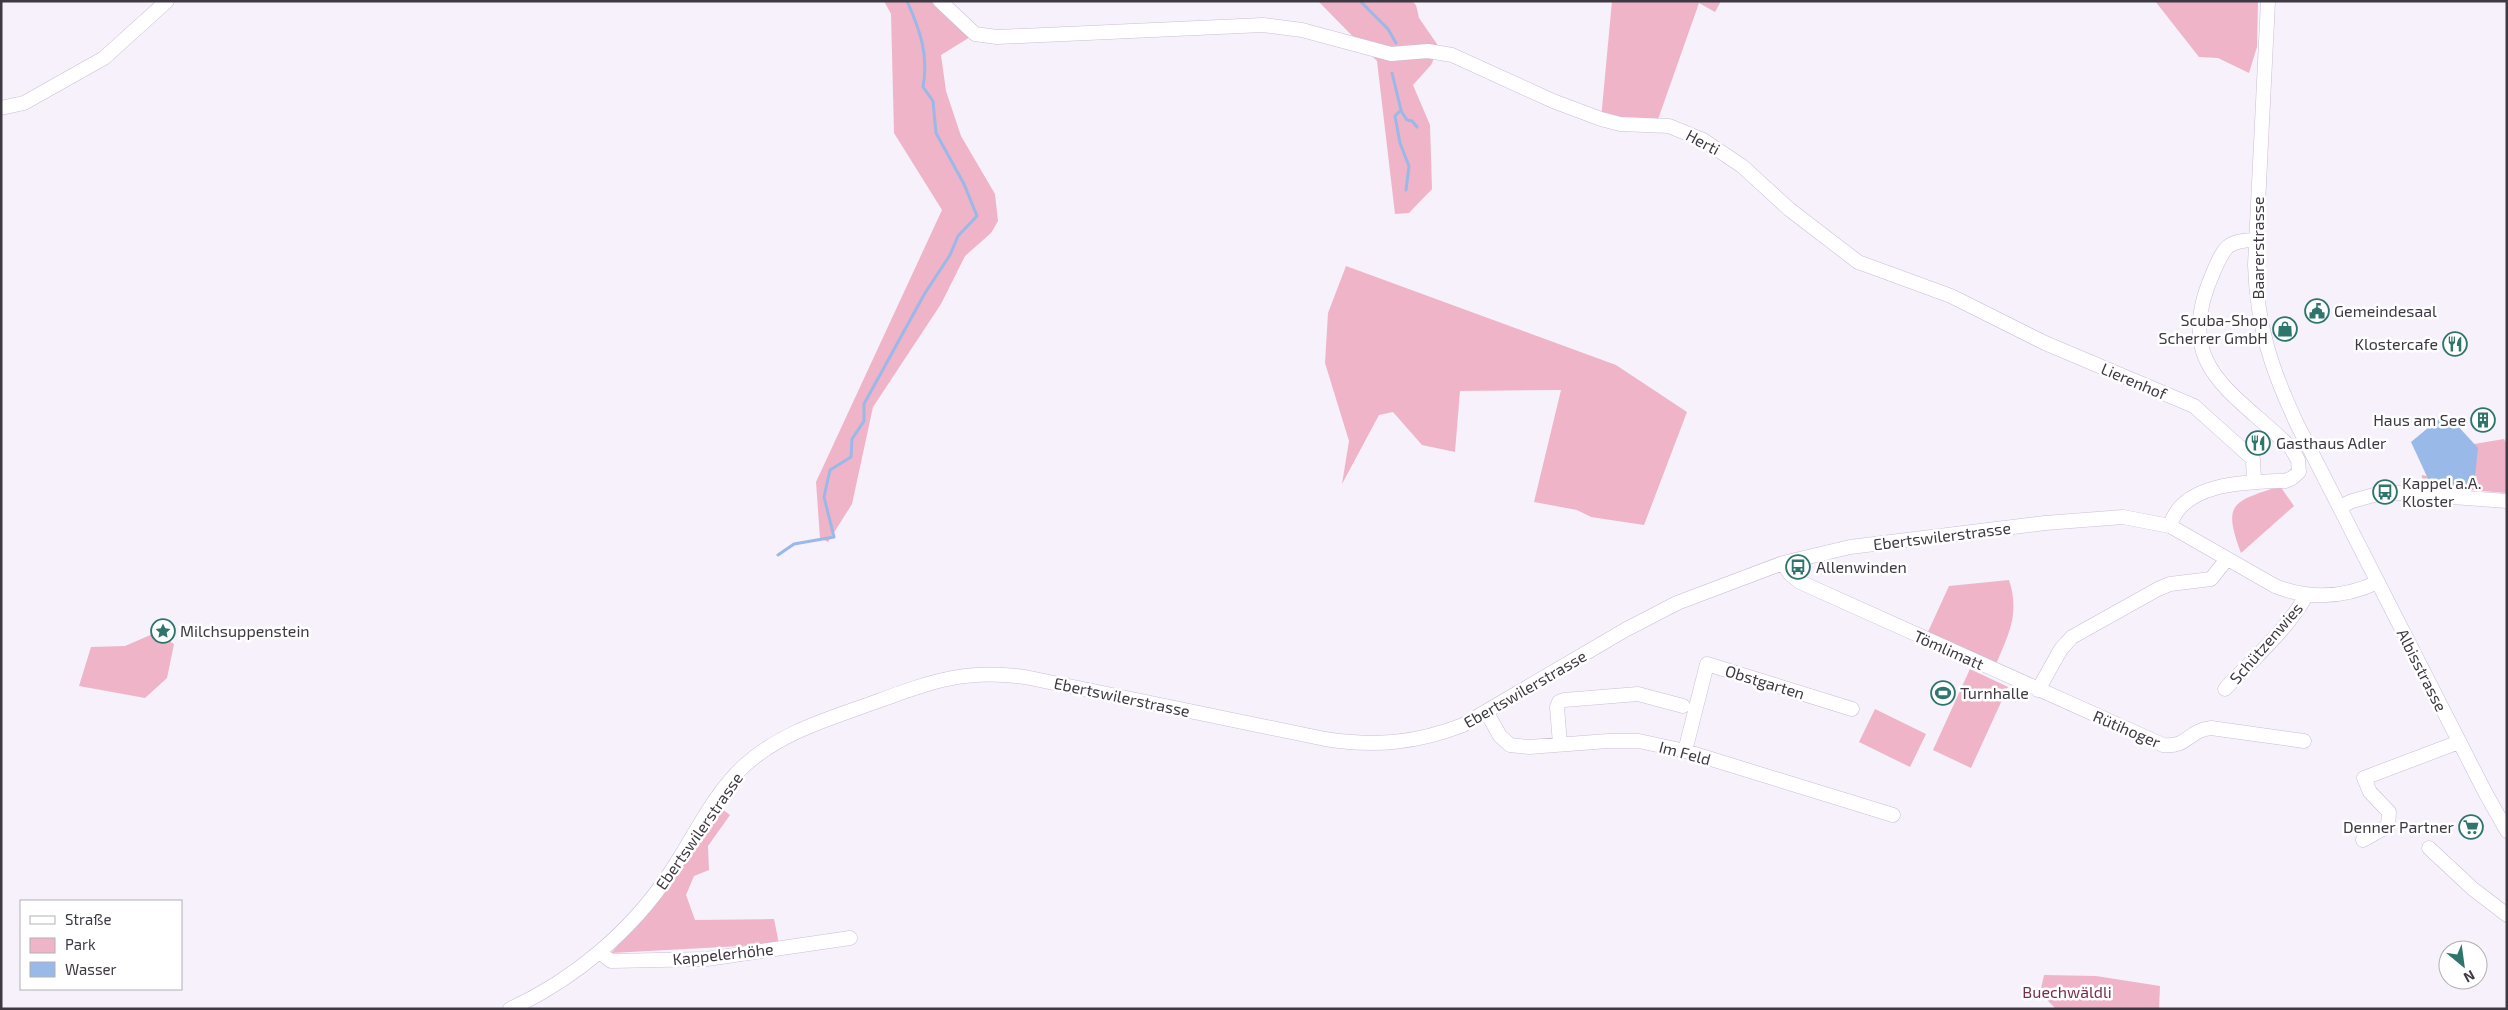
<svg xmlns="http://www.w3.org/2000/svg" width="2508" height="1010" font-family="'Exo 2',sans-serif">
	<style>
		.green { fill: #efb4c8 }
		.water { fill: #99b9e8 }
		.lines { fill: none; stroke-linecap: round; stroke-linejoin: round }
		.stream { stroke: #99b9e8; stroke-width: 3 }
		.minor-casing { stroke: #cabed7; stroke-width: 15 }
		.minor { stroke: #fff; stroke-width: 14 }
		.labels { text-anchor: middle; stroke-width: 5; stroke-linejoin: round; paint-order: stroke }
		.street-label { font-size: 16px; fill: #3e3943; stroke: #fff }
		.poi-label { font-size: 16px; fill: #3e3943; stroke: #fff; text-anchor: start }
		.park-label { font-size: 16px; fill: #762e4c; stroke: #fff }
	</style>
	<rect width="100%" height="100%" fill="#f6f1fb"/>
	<path class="green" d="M884,1H940L975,34L941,55L946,91L961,136L995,194L998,221L991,233L965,256L941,304L873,407L852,504L828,542L820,538L816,482L942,210L894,133L891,14Z
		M1318,1H1412L1416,5L1419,18L1439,47L1431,65L1413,85L1430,125L1432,189L1409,213L1395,214L1377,61Z
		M1612,1H1721L1715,12L1699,3L1656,125L1601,119Z
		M2155,1H2258L2257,47L2249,73L2218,58L2199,57Z
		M1346,266L1616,365L1687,412L1644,525L1591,517L1577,510L1534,502L1561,390L1460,391L1455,452L1422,445L1393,412L1379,415L1342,484L1349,441L1325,363L1328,313Z
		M2504,439L2507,444V493L2421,486L2422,475L2464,484L2474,444Z
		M2280,486L2294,506L2241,553C2222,502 2233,502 2280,486Z
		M2009,580C2020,614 2009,633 1996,664L1927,634L1949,586Z
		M155,633L174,644L167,678L145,698L79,686L91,647L125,646Z
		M1970,669L2008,687L1971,768L1933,750Z
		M1875,709L1926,734L1910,767L1859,742Z
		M719,807L730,815L708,846L709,870L694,876L686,895L695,920L774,919L779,944L611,953L638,924Z
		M2044,975L2096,976L2160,986L2159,1009H2056L2040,993Z"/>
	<path class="water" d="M2446,413L2478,448L2475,476L2473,478L2472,484H2466L2465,488L2430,483L2411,442Z"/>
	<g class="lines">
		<path class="stream" d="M1360,1L1388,29L1396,43
			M1392,73L1401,110L1395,116L1400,143L1409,166L1406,190
			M1401,111L1407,120L1412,121L1417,127
			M778,555L794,544L834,537L824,497L830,470L851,457L852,439L864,421V404L925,293L950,255L958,236L977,216L964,184L936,133L933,101L923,87C929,55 920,30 907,1"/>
		<g class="minor-casing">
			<path id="minor" d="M940,1L975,34L997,37L1263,25L1302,30L1391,54L1428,51L1452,55L1553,101L1601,119L1620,124L1669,126L1703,140L1742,166L1789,209L1858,262L1951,296L2045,343L2194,406L2253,459L2254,481
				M2268,1L2255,265C2257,327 2272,371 2298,426L2486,794L2507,831
				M1,108L24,103L104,58L167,1
				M2340,507L2352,501L2385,492L2507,501
				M2170,526C2182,482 2247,482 2285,481L2292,478L2299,472L2298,460L2291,448C2234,391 2171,368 2213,273C2224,248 2226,240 2256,240
				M1783,563L1790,574L1800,582L2163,745C2188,748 2188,730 2211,728L2304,741
				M2225,689C2252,660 2286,631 2306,596
				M2038,690L2061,649L2072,637L2158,589L2170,584L2211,579L2227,559
				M1487,713L1500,736L1510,745L1529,747L1608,741H1639L1685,751L1893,815
				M1560,744L1557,707L1559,702L1564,700L1638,694L1683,706
				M1685,751L1707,664L1852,709
				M2363,840L2388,826L2389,812L2370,792L2364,778L2459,742
				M2429,848L2473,889L2507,915
				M599,952L611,961L707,959L850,938
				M510,1009C573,980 631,932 670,873C694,837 713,794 745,765C783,731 832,718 878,701C933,681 965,669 1025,677L1325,739C1374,747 1417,743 1463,725L1625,630L1677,603L1783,563L1850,547L2045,523L2123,517L2170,526L2275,586C2310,600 2344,598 2378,582"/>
		</g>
		<use href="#minor" class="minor"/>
	</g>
	<defs>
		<g id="civic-ring" transform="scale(1.25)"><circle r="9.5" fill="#fff" stroke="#2e756c" stroke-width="1.5"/><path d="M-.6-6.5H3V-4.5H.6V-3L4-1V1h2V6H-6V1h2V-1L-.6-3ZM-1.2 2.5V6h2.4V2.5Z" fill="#2e756c"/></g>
		<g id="shop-ring" transform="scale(1.25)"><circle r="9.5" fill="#fff" stroke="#2e756c" stroke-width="1.5"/><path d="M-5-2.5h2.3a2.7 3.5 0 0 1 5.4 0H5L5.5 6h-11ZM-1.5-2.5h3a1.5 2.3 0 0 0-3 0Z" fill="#2e756c"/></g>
		<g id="restaurant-ring" transform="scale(1.25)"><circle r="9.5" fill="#fff" stroke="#2e756c" stroke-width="1.5"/><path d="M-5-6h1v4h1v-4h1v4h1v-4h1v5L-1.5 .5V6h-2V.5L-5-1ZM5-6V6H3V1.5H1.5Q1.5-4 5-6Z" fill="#2e756c"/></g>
		<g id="building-ring" transform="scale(1.25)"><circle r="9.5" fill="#fff" stroke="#2e756c" stroke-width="1.5"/><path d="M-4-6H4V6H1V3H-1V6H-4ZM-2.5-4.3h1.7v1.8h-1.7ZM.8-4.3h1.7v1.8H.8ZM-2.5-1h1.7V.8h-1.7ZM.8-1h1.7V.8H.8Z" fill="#2e756c"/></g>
		<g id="bus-ring" transform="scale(1.25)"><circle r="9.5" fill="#fff" stroke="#2e756c" stroke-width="1.5"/><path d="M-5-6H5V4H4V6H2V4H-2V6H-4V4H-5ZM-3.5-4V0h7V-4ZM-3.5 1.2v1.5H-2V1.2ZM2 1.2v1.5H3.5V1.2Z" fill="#2e756c"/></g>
		<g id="sight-ring" transform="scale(1.25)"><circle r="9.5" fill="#fff" stroke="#2e756c" stroke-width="1.5"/><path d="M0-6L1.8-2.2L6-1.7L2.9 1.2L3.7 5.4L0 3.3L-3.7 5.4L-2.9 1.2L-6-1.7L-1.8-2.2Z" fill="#2e756c"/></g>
		<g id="stadium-ring" transform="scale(1.25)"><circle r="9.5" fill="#fff" stroke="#2e756c" stroke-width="1.5"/><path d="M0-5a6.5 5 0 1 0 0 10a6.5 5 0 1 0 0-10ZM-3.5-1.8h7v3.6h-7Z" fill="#2e756c"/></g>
		<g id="supermarket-ring" transform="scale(1.25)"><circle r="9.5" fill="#fff" stroke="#2e756c" stroke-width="1.5"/><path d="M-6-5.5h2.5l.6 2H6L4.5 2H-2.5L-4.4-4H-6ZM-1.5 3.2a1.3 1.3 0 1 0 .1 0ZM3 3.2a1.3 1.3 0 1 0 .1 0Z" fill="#2e756c"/></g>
	</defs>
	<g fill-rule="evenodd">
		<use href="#civic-ring" x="2317" y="311"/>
		<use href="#shop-ring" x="2285" y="329"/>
		<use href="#restaurant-ring" x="2455" y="344"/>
		<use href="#building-ring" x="2483" y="420"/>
		<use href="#restaurant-ring" x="2258" y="443"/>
		<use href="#bus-ring" x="2385" y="492"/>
		<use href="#bus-ring" x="1798" y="567"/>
		<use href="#sight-ring" x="163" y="631"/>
		<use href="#stadium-ring" x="1943" y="693"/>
		<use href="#supermarket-ring" x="2471" y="827"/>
	</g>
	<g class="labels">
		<g class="street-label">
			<text transform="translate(1703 142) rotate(28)" y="6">Herti</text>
			<text transform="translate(2258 248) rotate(-90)" y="6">Baarerstrasse</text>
			<text transform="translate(2134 381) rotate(23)" y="6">Lierenhof</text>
			<text transform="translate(1942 536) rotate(-7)" y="6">Ebertswilerstrasse</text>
			<text transform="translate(2266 643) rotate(-49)" y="6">Schützenwies</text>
			<text transform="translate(1949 650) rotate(24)" y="6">Tömlimatt</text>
			<text transform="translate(2422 670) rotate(63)" y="6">Albisstrasse</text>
			<text transform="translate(1765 682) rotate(17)" y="6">Obstgarten</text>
			<text transform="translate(1525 689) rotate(-30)" y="6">Ebertswilerstrasse</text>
			<text transform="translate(1122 697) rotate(12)" y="6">Ebertswilerstrasse</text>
			<text transform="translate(2127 729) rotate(23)" y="6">Rütihoger</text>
			<text transform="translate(1685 753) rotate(15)" y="6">Im Feld</text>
			<text transform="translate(699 831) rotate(-55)" y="6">Ebertswilerstrasse</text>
			<text transform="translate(723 954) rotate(-6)" y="6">Kappelerhöhe</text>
		</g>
		<g class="poi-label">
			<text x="2334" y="317">Gemeindesaal</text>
			<text x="2268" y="326" text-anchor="end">Scuba-Shop<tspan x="2268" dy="18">Scherrer GmbH</tspan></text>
			<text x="2438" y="350" text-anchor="end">Klostercafe</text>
			<text x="2466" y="426" text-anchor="end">Haus am See</text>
			<text x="2276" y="449">Gasthaus Adler</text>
			<text x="2402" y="489">Kappel a.A.<tspan x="2402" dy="18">Kloster</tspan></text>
			<text x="1816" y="573">Allenwinden</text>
			<text x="180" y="637">Milchsuppenstein</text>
			<text x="1960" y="699">Turnhalle</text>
			<text x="2454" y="833" text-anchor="end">Denner Partner</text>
		</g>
		<g class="park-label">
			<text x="2067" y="998">Buechwäldli</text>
		</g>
	</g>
	<rect width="2508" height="1010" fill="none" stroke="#3e3943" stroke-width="5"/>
	<rect x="20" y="900" width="162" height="90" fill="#ffffff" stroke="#b2b0b4"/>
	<rect x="30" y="916" width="25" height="8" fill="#ffffff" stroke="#b2b0b4"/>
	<text x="65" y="925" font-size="15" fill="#3e3943">Straße</text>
	<rect x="30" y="938" width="25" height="15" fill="#efb4c8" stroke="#b2b0b4"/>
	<text x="65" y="950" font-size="15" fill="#3e3943">Park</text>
	<rect x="30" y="962" width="25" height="15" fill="#99b9e8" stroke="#b2b0b4"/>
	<text x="65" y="975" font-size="15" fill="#3e3943">Wasser</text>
	<g transform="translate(2463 965) rotate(151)"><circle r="24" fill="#ffffff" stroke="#b2b0b4"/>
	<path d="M0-4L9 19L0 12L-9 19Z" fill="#2e756c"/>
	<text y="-8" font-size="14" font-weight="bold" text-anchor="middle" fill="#3e3943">N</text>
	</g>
</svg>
